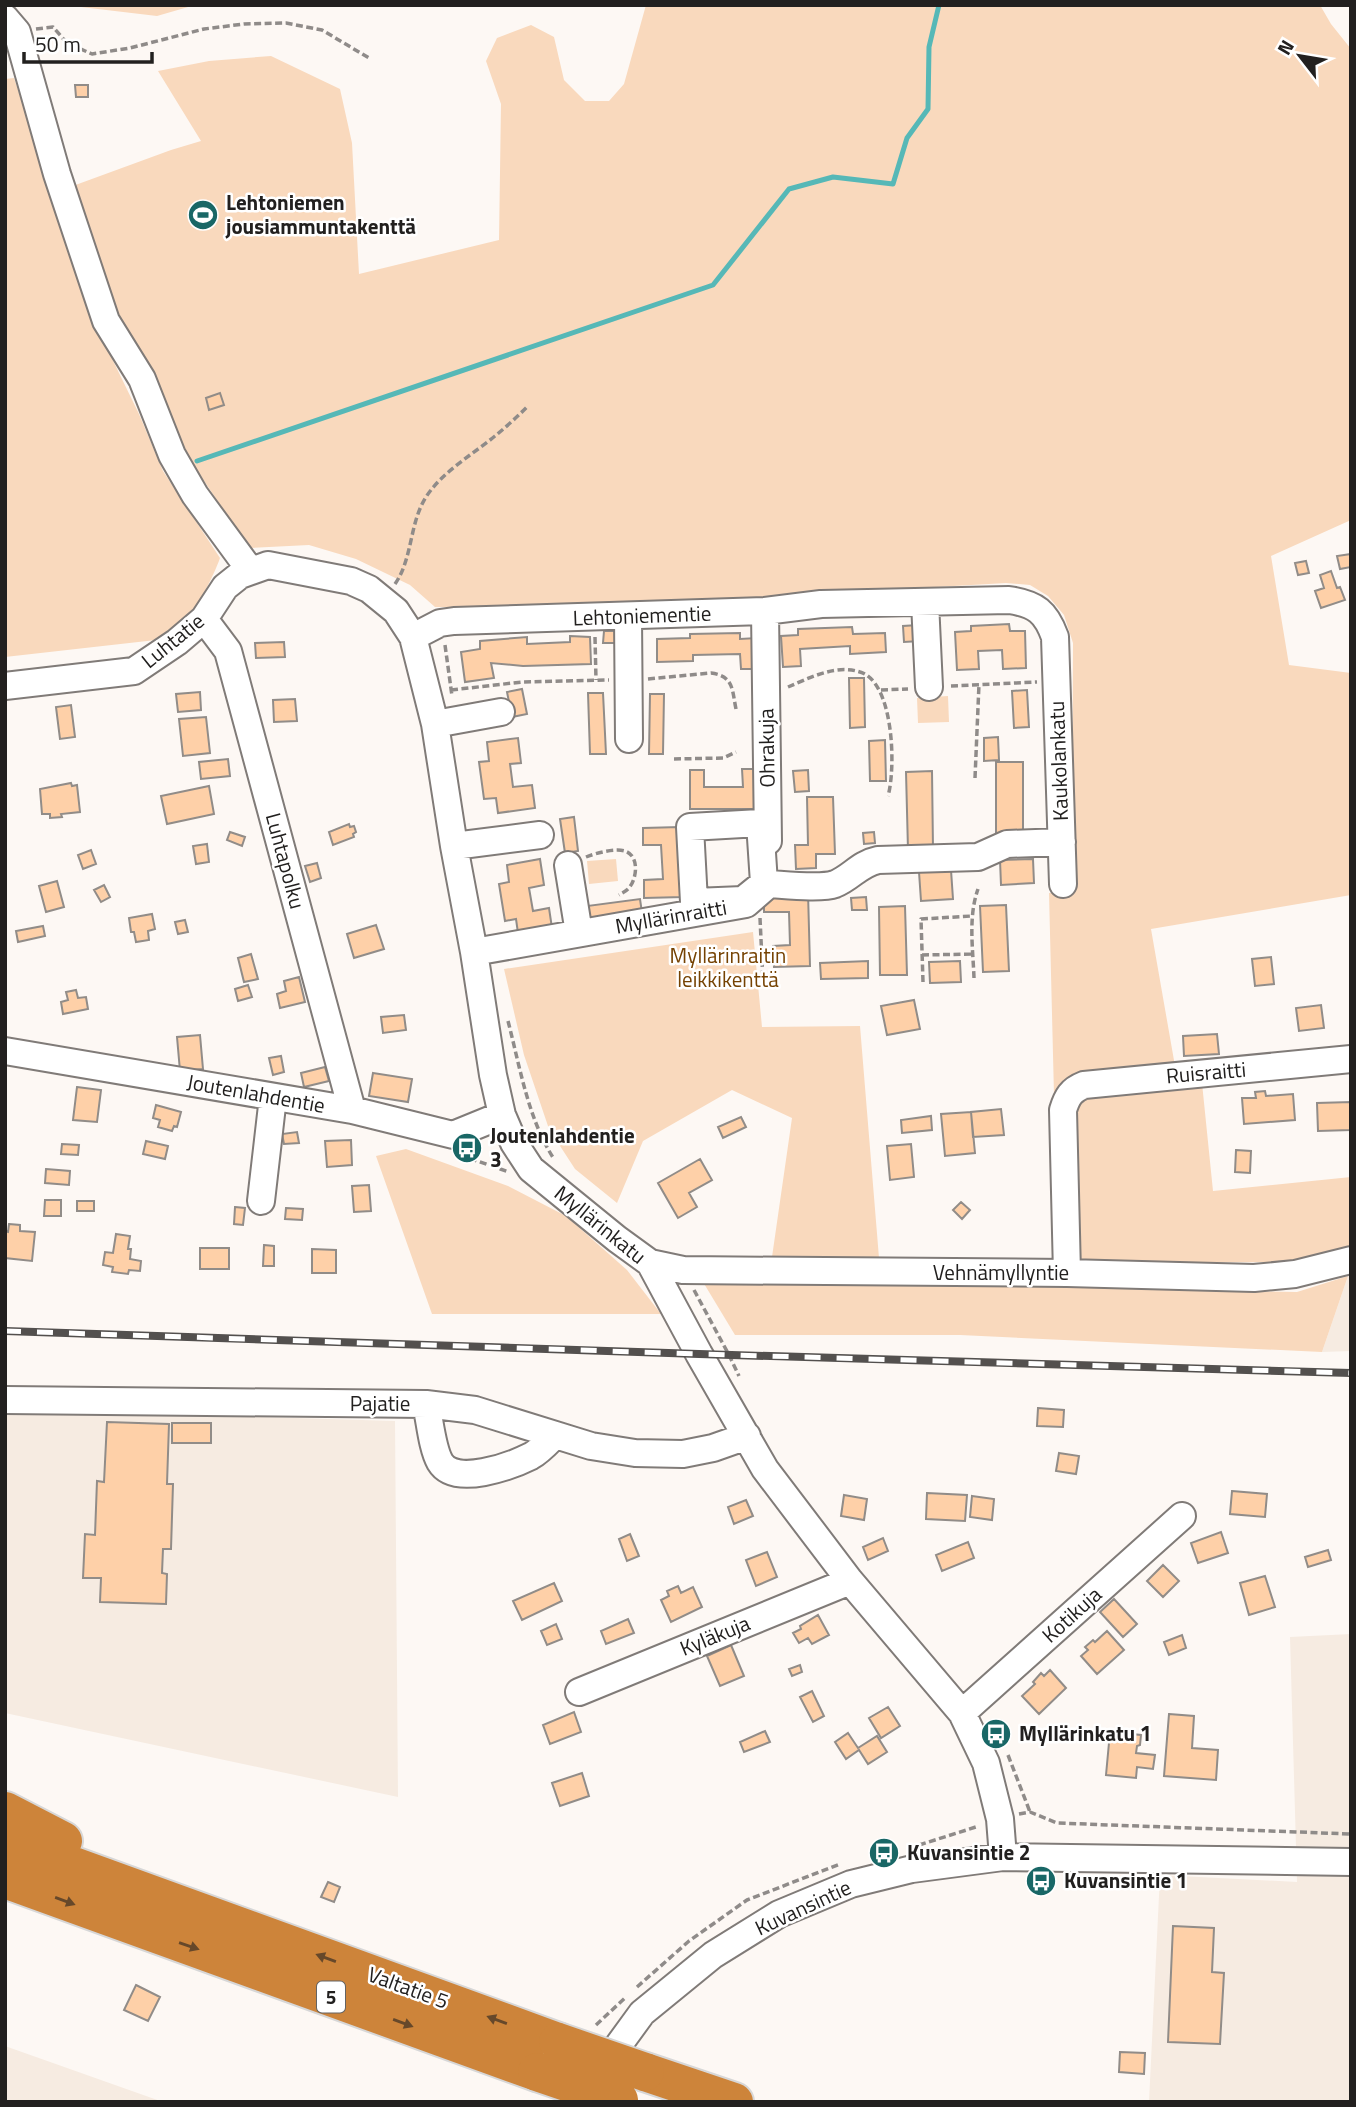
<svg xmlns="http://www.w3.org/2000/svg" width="1356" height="2107" font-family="'Titillium Web',sans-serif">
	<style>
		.built { fill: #f6ebe1 }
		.green { fill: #f9d9bd }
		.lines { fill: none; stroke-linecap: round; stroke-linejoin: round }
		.stream { stroke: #56b8b7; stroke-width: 5 }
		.building { fill: #fed0a8; stroke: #918c88; stroke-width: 2 }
		.minor-casing { stroke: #807b78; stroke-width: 30 }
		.highway-casing { stroke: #d7d7d7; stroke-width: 42 }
		.path { stroke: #8f8b89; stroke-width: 3.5; stroke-dasharray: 7 3.5; stroke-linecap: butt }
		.minor { stroke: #fff; stroke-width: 26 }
		.highway { stroke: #cd843a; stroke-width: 38 }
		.rail-casing { stroke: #53504e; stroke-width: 8 }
		.rail { stroke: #fff; stroke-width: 5; stroke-dasharray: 16; stroke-linecap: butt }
		.highway-bridge-casing { stroke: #d7d7d7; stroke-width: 42; stroke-linecap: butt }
		.highway-bridge { stroke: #cd843a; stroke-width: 38 }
		.oneway { fill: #66482a }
		.labels { text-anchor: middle; stroke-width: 5; stroke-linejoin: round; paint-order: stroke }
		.shield { fill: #fff; stroke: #646362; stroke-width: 2 }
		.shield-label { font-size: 19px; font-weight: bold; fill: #22201f }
		.poi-label { font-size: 21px; font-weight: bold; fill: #22201f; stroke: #fff; text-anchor: start }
		.street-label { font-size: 21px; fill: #22201f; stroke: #fff }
		.park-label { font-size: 21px; fill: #754202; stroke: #fff }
	</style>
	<rect width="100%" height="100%" fill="#fdf8f4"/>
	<path class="built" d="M1351,1275V1351L1322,1352L1348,1276Z
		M5,1409L395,1421L398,1797L5,1713Z
		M1351,1634V2102H1149L1160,1875L1297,1882L1290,1637Z
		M5,2046L163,2102H5Z"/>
	<path class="green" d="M64,5H195L157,16Z
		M646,5H1320L1331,24L1351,49V520L1271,556L1289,665L1351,673V895L1151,929L1175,1066L1076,1075L1054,1095L1049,893H1072L1073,643L1064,615L1048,596L1030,585L1006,583L571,608L435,607L410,585L356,559L309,545L249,548L184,451L111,313L70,187L171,150L201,141L158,71L209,61L271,56L340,89L352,143L359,274L499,240L501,104L486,61L497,38L531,25L554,37L564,80L585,101H609L624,84Z
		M14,78L100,334L139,414L163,471L220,558C213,578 193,617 176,630C170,634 162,637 156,640L5,657V79Z
		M948,696L949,722L918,723L917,698Z
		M616,859L618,881L589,884L587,861Z
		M753,932L762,1027L860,1026L879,1258L772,1257L792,1118L732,1090L643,1141L617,1203L575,1169L549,1129L524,1055L504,969Z
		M1202,1083L1213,1191L1351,1177V1245L1339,1250L1293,1262L1080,1263L1071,1125L1080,1100L1092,1093Z
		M406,1149L508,1186L566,1216L627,1270L661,1314H432L376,1156Z
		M1348,1276L1322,1352L960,1335H735L703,1282L929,1284L1297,1292Z"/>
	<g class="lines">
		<path class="stream" d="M197,461L713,285L789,189L833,177L893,184L907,138L928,109L929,47L939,5"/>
	</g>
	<path class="building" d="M75,85H88V97H76Z
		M220,393L224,405L209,410L206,398Z
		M1351,554V567L1340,569L1337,556Z
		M1306,561L1309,573L1298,575L1295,563Z
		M1331,571L1337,588L1340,587L1345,600L1321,608L1315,591L1324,588L1320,575Z
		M1009,624L1010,631H1025L1026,668L1003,669L1002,650L978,651L979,669L957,670L955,632L971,631V626Z
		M918,625L920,641L904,642L903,626Z
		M852,627L853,634L885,633L886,652L850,654V646L800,649L801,666L783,667L781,636L798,635V629Z
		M604,631H619L618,643H603Z
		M740,633V639L757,638L758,669H741L740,654L693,655V661L657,662V639L690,638V634Z
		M570,636L590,637L591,664L523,666L491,663L494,678L465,682L461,652L480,649V641L527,637V644L570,642Z
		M284,642L285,657L256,658L255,643Z
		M849,678H864L865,727L850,728Z
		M522,689L527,714L512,717L507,692Z
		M1027,690L1029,727L1014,728L1012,691Z
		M200,692L201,710L178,712L176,694Z
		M588,693H603L606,754H590Z
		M650,694H664L663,754H649Z
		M295,699L297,721L274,722L273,700Z
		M71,705L75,737L60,739L56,707Z
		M206,717L210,753L183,756L179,719Z
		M998,737L999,760L984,761V738Z
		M518,738L521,763L510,764L513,787L532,785L535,808L498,813L496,798L484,799L479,762L489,761L487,742Z
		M885,740L886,781H870L869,741Z
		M228,759L230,776L201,779L199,762Z
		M996,762H1023V835H996Z
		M742,769H758V809H690V770H704V787H743Z
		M808,770L809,791L795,792L793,771Z
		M932,771L933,849L908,850L906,772Z
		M71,783L72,786L77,785L80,812L61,814L62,817L50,818V814H42L40,789Z
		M209,786L214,814L167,824L161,796Z
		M807,797H833L835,854H816V868L796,869L795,845H808Z
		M574,817L578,851L565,853L560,819Z
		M349,824L350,827L354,826L356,832L353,834L354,837L333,845L329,832Z
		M680,827L683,897L644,898V880L663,879L661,845H643V828Z
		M230,832L245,837L242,846L227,840Z
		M874,832L875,843L864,844L863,833Z
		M207,844L209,862L196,864L193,846Z
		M91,850L96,864L83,869L78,855Z
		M540,859L544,885L529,888L533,911L549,908L552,928L518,933L516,919L505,921L499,884L509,882L507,865Z
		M1033,859L1034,883L1001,885L1000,860Z
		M317,863L321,878L310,882L305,866Z
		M951,870L953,899L921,901L919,872Z
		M57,881L64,907L46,912L39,886Z
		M104,885L110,897L101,902L94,890Z
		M808,892L810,966L774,967L773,946L790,945L789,912H764V893Z
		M866,897L867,910H852L851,898Z
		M640,899L642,913L588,920L587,906Z
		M1006,905L1009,971L983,972L980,906Z
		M905,906L907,975H880L879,907Z
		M152,914L155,929L148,931L149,940L136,942L134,932H131L129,918Z
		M185,920L188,932L178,934L175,922Z
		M376,925L384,949L354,958L347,934Z
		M43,926L45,936L18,942L16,931Z
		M251,954L258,979L244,982L238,958Z
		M1271,957L1274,984L1255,986L1252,959Z
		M868,961V978L821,979L820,963Z
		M960,961L961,982L930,983L929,962Z
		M299,977L305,1002L280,1008L277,994L286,991L284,981Z
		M248,985L252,997L238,1001L235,989Z
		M76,990L78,998L86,997L88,1009L63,1014L61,1002L68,1000L66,992Z
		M914,1000L920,1029L887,1035L881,1006Z
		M1321,1005L1324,1028L1299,1031L1296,1008Z
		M404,1015L406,1030L383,1033L381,1017Z
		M1217,1034L1219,1054L1184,1056L1183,1036Z
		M200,1035L203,1069L180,1071L177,1037Z
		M281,1056L284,1072L273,1075L269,1058Z
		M325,1067L329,1081L304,1087L301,1073Z
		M373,1073L412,1079L408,1102L369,1096Z
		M77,1087L101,1090L97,1122L73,1120Z
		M1265,1091L1266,1096L1293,1094L1295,1120L1244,1124L1242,1098H1256L1255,1092Z
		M1351,1102V1130L1318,1131L1317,1103Z
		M156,1105L181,1112L177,1127L174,1126L172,1131L158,1127L160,1120L153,1118Z
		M1001,1109L1004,1135L973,1137L971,1112Z
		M971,1112L975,1153L945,1156L941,1114Z
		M931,1116L932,1130L902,1133L901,1120Z
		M741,1117L746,1127L723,1138L718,1127Z
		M297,1132L299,1143L284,1144L282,1134Z
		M351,1140L352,1165L327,1167L325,1141Z
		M146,1141L168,1146L165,1159L143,1154Z
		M62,1144L79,1145L78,1155L61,1154Z
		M911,1144L914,1177L890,1180L887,1146Z
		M1236,1150L1251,1151L1250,1173L1235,1172Z
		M700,1159L712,1180L689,1193L697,1207L678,1218L658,1183Z
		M46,1169L70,1171L69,1185L45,1183Z
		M369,1185L371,1211L354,1212L352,1186Z
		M45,1200H61V1216H44Z
		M77,1201H94V1211H77Z
		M961,1202L970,1210L962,1219L953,1210Z
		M235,1207L245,1208L243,1225L234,1224Z
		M286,1208L303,1209L302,1220L285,1219Z
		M9,1224L20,1225V1231L35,1232L32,1261L5,1258V1231L8,1232Z
		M116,1234L130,1236L128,1249H131L130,1259L141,1261L140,1271L129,1270L128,1274L112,1272L113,1267L103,1265L105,1252L113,1253Z
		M264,1245L274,1246V1266H263Z
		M200,1248H229V1269H200Z
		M312,1249L336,1250V1273H312Z
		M1038,1408L1064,1410L1063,1427L1037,1426Z
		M107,1422L169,1424L167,1484H173L171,1549H163L162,1573L167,1574L166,1604L100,1602L101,1578H83L85,1534L95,1535L97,1481L104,1482Z
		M172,1423H211V1443H172Z
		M1059,1453L1079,1456L1076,1474L1056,1471Z
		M1232,1491L1267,1494L1265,1517L1230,1514Z
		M927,1493L967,1495L965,1521L926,1519Z
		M844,1495L867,1499L864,1520L841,1516Z
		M972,1496L994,1499L992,1520L970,1517Z
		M746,1500L753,1516L734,1524L728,1507Z
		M1221,1532L1228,1553L1198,1563L1191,1543Z
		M630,1534L639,1556L627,1561L619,1539Z
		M883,1538L888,1551L868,1560L863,1547Z
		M968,1542L974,1558L942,1571L936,1555Z
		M1328,1550L1331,1560L1308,1567L1305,1557Z
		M767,1552L777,1577L756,1586L746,1560Z
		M1163,1565L1179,1581L1163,1597L1147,1581Z
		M1265,1576L1275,1607L1249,1615L1240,1583Z
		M554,1583L562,1601L522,1620L513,1601Z
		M678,1586L681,1593L693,1587L702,1607L671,1622L661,1600L669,1596L667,1591Z
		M1114,1599L1137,1624L1123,1637L1100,1612Z
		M818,1615L829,1635L812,1644L808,1638L799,1643L793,1633L801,1629L800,1626Z
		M628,1619L634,1633L606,1644L601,1631Z
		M556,1624L562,1639L547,1645L541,1631Z
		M1107,1631L1124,1650L1097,1674L1081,1656L1088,1650L1085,1647L1093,1640L1095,1642Z
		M1182,1635L1186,1648L1169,1655L1164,1642Z
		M731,1645L744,1676L720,1686L707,1656Z
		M800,1665L802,1672L792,1676L789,1669Z
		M1050,1670L1066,1688L1039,1714L1022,1696L1035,1684L1033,1682L1041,1673L1044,1676Z
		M812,1691L824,1716L813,1722L800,1697Z
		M888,1707L900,1726L881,1738L869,1718Z
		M574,1712L581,1732L550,1744L543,1725Z
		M1169,1714L1194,1716L1192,1748L1218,1750L1216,1780L1164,1776Z
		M765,1731L770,1742L744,1752L740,1742Z
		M1110,1732L1141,1735L1140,1745L1137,1746L1136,1753L1155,1755L1153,1769L1137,1767L1136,1778L1106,1775Z
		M848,1733L858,1748L877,1736L887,1752L868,1764L859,1750L846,1759L835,1742Z
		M582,1773L589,1796L560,1806L552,1783Z
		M328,1882L340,1887L334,1902L321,1897Z
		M1173,1926L1214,1928L1212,1972L1224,1973L1220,2044L1168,2042Z
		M136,1985L160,1997L148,2021L124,2010Z
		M1120,2052L1145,2053L1144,2074L1119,2072Z"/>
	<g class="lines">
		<g class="minor-casing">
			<path id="minor" d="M5,18L17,32L57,174L106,321L142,379L172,455L195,495L250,570
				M925,602L929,687
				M765,611L768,841
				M628,617L629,739
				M204,619L228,651L352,1110
				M413,637L440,623L454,621L765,611L821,604L1009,600C1036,604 1046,612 1055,637L1063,884
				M5,686L134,671L177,642L204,619L225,587L240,575L268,565L351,581L369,589L396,611L413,637L435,724L454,846L474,952L493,1075L502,1115L514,1143L531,1169L617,1239L650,1263L699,1354L765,1469L850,1581L962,1713L986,1763L1000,1819L1003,1857
				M435,724L501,712
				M760,823L764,883L743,900L694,902L690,827Z
				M454,846L540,835
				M568,865L579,933
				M474,952L746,904L769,884C786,885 821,889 835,884C852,877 859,864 878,860L978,857L1007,844L1062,842
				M5,1051L352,1110L453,1135L502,1115
				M261,1201L273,1097
				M650,1263L683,1270L1067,1273L1254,1278L1295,1274L1351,1260
				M1067,1273L1063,1110C1067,1097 1071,1090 1084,1085L1351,1059
				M5,1400L426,1404L475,1410L591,1446L635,1453L683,1454L713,1448L747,1436
				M426,1404C430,1421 432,1448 440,1462C455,1487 511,1466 531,1456C540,1451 548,1442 555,1435
				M579,1692L850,1581
				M962,1713L1182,1516
				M599,2072L642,2013L713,1955L779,1914L851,1884L912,1869L1003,1857L1351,1862"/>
		</g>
		<g class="highway-casing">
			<path id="highway" d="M5,1811L63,1841
				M5,1841L558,2042
				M5,1879L537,2072
				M645,2072L734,2102"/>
		</g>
		<path class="path" d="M36,29L53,27L67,43L92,54L130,48L204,29L244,24L286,23L322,30L369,58
			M395,584C413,558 409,524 426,497C442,472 472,455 495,436C506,427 517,417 527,407
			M595,637L596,680
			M445,645L452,696
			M648,679L711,673C734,676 732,690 736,709
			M951,686L1037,682
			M788,687C809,678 836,664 860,672C894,682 896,768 888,796
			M451,690L522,682L609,680
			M881,690L908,689
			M674,759L723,758L736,752
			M975,778L979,684
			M586,857C596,853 615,848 625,851C640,856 637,880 628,889C625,892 622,893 619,895
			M760,918L763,982
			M922,955L973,954
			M974,978C973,949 968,917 978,889
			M923,982L921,919L972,916
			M508,1021C520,1067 528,1119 554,1159
			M460,1155L509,1172
			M694,1290L729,1355L739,1376
			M1008,1755L1030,1812
			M1019,1814L1030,1812L1057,1823L1351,1834
			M919,1845L979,1826
			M637,1987L689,1941L747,1900L840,1864
			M596,2025L626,1997"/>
		<use href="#minor" class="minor"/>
		<use href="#highway" class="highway"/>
		<g class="rail-casing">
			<path id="rail" d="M5,1331L699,1354L1351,1373"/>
		</g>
		<use href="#rail" class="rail"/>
		<g class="highway-bridge-casing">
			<path id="highway-bridge" d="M558,2042L645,2072
				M537,2072L619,2100"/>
		</g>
		<use href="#highway-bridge" class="highway-bridge"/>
	</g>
	<defs><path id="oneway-solid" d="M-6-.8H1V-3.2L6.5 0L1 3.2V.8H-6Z" transform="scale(1.75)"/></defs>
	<g class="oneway">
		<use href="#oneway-solid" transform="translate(65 1901) rotate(20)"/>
		<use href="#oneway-solid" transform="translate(189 1946) rotate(19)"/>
		<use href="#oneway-solid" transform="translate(326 1958) rotate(-160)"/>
		<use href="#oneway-solid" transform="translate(497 2020) rotate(-160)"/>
		<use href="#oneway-solid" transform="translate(403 2023) rotate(20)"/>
	</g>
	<defs>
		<g id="stadium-disc" transform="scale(1.575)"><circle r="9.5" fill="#196766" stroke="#fff"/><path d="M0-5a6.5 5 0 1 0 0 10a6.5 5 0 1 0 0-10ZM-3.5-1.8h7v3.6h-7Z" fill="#fff"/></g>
		<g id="bus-disc" transform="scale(1.575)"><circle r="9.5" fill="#196766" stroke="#fff"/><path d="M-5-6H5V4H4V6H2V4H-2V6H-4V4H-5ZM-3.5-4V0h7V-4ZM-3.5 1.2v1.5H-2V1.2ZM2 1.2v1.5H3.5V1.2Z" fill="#fff"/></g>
	</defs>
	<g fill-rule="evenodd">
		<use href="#stadium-disc" x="203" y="215"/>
		<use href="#bus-disc" x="467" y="1148"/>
		<use href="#bus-disc" x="996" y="1734"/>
		<use href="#bus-disc" x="884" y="1853"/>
		<use href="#bus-disc" x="1041" y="1881"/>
	</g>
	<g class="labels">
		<rect class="shield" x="317" y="1981.5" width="28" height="31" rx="5"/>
		<g class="shield-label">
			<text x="331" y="2004">5</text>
		</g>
		<g class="poi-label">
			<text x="226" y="210">Lehtoniemen<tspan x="226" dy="24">jousiammuntakenttä</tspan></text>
			<text x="490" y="1143">Joutenlahdentie<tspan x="490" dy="24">3</tspan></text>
			<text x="1019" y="1741">Myllärinkatu 1</text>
			<text x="907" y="1860">Kuvansintie 2</text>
			<text x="1064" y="1888">Kuvansintie 1</text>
		</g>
		<g class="street-label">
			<text transform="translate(642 616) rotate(-2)" y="7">Lehtoniementie</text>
			<text transform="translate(173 641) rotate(-39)" y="7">Luhtatie</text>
			<text transform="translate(767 748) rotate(-91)" y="7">Ohrakuja</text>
			<text transform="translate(1059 761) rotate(-92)" y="7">Kaukolankatu</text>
			<text transform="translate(285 861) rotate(75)" y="7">Luhtapolku</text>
			<text transform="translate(671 917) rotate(-10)" y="7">Myllärinraitti</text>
			<text transform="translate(1206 1073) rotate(-5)" y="7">Ruisraitti</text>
			<text transform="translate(256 1094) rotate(10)" y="7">Joutenlahdentie</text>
			<text transform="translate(600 1225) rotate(39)" y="7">Myllärinkatu</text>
			<text x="1001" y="1280">Vehnämyllyntie</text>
			<text x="380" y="1411">Pajatie</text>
			<text transform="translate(1072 1615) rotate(-42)" y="7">Kotikuja</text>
			<text transform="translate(715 1636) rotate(-22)" y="7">Kyläkuja</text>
			<text transform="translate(803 1908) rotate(-25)" y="7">Kuvansintie</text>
			<text transform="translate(408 1988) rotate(20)" y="7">Valtatie 5</text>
		</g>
		<g class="park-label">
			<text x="728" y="963">Myllärinraitin<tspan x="728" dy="24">leikkikenttä</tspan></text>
		</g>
	</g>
	<rect width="1356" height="2107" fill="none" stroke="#22201f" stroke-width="14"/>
	<g transform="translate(1300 56) rotate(301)" stroke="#ffffff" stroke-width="5" paint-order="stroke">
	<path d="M0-5L12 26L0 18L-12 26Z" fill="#22201f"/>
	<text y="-10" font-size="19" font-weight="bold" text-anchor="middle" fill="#22201f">N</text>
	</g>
	<path d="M24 52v10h128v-10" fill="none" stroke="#22201f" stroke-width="3.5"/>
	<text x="35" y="52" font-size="21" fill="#22201f" stroke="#ffffff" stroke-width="5" paint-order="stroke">50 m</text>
</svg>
